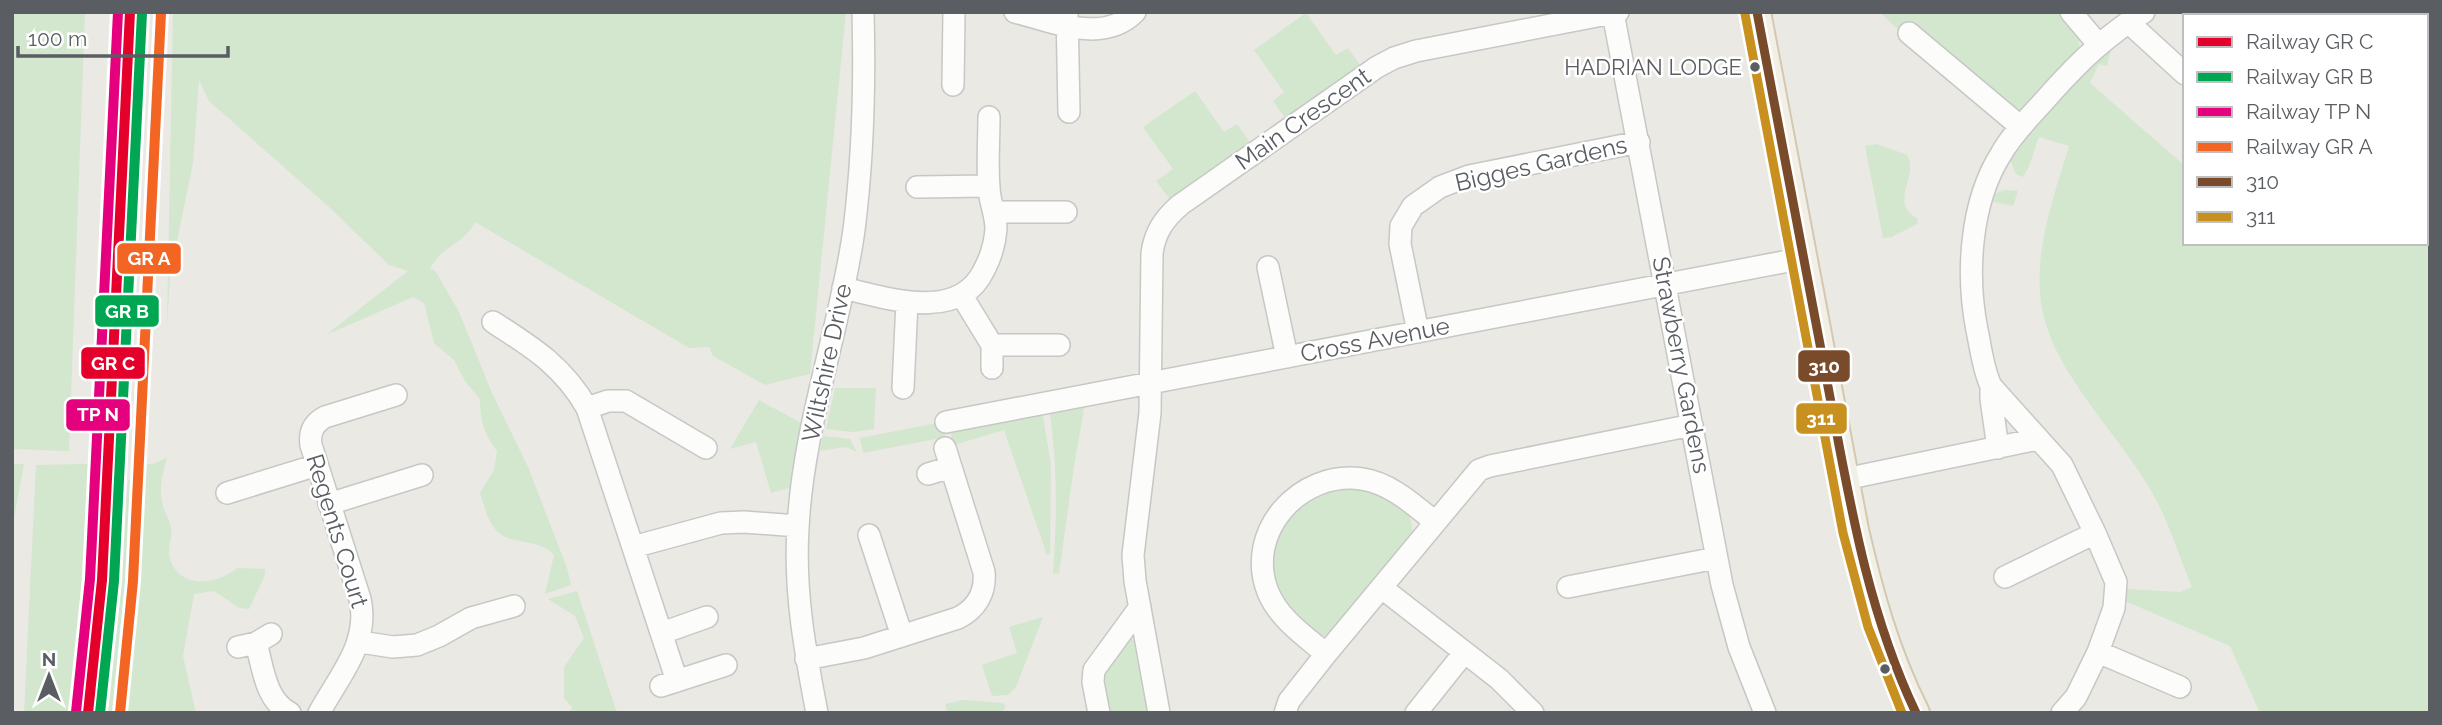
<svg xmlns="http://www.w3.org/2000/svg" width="2442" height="725" font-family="Raleway,sans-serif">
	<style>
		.green { fill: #d2e7ce }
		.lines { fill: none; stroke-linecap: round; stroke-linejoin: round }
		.minor-casing { stroke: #c7c7c6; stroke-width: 24 }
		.major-casing { stroke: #d3c8b1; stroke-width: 30 }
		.minor { stroke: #fcfcfb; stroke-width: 21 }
		.major { stroke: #f2efe7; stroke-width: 26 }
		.bus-1-casing { stroke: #fff; stroke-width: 14 }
		.bus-2-casing { stroke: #fff; stroke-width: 14 }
		.bus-1 { stroke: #7a4b2a; stroke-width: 9 }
		.bus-2 { stroke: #c8901e; stroke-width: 9 }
		.rail-1-casing { stroke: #fff; stroke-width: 16 }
		.rail-2-casing { stroke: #fff; stroke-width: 16 }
		.rail-3-casing { stroke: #fff; stroke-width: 16 }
		.rail-4-casing { stroke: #fff; stroke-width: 16 }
		.rail-1 { stroke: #e4002b; stroke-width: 10 }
		.rail-2 { stroke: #00a651; stroke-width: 10 }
		.rail-3 { stroke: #e5007d; stroke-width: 10 }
		.rail-4 { stroke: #f26522; stroke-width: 10 }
		.bus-dot { fill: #5a5e63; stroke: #fff; stroke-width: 2.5 }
		.labels { text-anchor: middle; stroke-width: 5; stroke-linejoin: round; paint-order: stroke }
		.bus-label { font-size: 22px; fill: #5a5e63; stroke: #fff; text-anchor: end }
		.street-label { font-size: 24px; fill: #5a5e63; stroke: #fff }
		.line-badge { stroke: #fff; stroke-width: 2.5 }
		.badge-label { font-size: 19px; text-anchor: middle; font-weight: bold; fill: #fff }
	</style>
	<rect width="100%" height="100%" fill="#eae9e4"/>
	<path class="green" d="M12,12H85L69,451L12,449Z
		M173,12H846L810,374L765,385L713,356L709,347L689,348L475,222C464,244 442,246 430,268L436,272L459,312L492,393L528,467L567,568L571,585L545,594L554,555C539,537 507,546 495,529C487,519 484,505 480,493L494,470L497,451C484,433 480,421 480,399L465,381L454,360L434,343L424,303L413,297L326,335L408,271L389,265L328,206L209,101L199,80L193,163L170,275L167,326Z
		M1879,12H2060L2079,36V48L2024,108L2011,111L1907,22L1899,30Z
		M1306,13L1336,55L1348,48L1361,66L1286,119L1273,101L1284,92L1254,50Z
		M2112,47L2107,66L2099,64L2090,83L2185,166V243H2426V184L2430,183V713H2260L2230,646L2125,601L2126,589L2181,592L2192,587C2179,556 2169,523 2153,494C2120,434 2050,371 2041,302C2034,249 2054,196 2069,146L2039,137L2029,166L2023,177L2016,174L2010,160L2018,147L2101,55Z
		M1195,91L1224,132L1237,124L1251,144L1171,201L1156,181L1173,169L1143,127Z
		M1877,144L1907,155C1920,176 1887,203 1918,219L1917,224L1892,237L1883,238L1865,146Z
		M2005,190L2018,191L2013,206L1990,201L1996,193Z
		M835,388H876L874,429L853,432L826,429Z
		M759,400L803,424L792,487L771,493L756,442L730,449Z
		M1085,403L1074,466L1059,574L1053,573C1057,517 1058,465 1049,409Z
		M1042,410L1051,465L1050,554L1047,555L1004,430L954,445L949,428Z
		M943,422L946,437L863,453L860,438Z
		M823,436L850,439L857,452L846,447L820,451Z
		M167,458C163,471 159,487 162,501C163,510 169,518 171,527C173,537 167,547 170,559C180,590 217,585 237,568L265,569V575L249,609L239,608L214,591L194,594L183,656L196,713H107L128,480L142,478V464H153Z
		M12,464H24L12,529Z
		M88,464L74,713H24L36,465Z
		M1355,486L1383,494L1410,514L1413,537L1335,632L1323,636L1312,633L1277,598L1271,553L1278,530L1311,494Z
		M577,591L617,713H570L572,707L564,698V667L584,638L575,616L548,599Z
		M1043,617L1016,687L1008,695L992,696L982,665L1017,653L1009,627Z
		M1128,638L1134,640L1148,713H1105L1103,673Z
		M963,700L1002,703L1006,706L1002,713H948L945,704Z"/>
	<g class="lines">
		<g class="minor-casing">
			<path id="minor" d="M1015,12C1052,21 1103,45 1135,12
				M1067,12L1069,112
				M2071,12L2098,44
				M1613,13L1722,585L1739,647L1765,713
				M2128,22L2185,74
				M1909,33L2021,127
				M953,85L954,12
				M2426,117L2430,115
				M917,187L989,186
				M994,212H1066
				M1268,267L1287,357
				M843,288C887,298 959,323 984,270C991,257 995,243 996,229C996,214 989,201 989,187C987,164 989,140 989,117
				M962,296L992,345H1059
				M493,322C532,347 563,366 587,408L677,681
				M1418,332L1400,244L1401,226L1413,206L1440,187L1469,176L1639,142
				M992,368V345
				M1991,386V399L1998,448
				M903,388L907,302
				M587,408L608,401H626L706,448
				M946,422L1804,258
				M928,474L951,467
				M1845,479L2038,439
				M227,493L317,465
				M329,504L422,475
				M869,535L902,636
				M633,547L721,523L744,522L798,526
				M2005,577L2095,533
				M1568,587L1716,558
				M1382,588L1499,679L1533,713
				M662,633L707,617
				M360,642L393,647L417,645L439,636L471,618L514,606
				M256,643C263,667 265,700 290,713
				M238,647L256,643L271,634
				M2098,652L2180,687
				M1326,654C1305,636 1279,619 1268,592C1244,532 1300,470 1362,479C1390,483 1413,504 1435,522
				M806,659L864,648L958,618C976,609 986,593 984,572L945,448
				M661,686L726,665
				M319,713C339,676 370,643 360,599L311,445C309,432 314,423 325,417L396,395
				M817,713C805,651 794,591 798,528C803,426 840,330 854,230C863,158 865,85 863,12
				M1099,713L1093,682L1094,670L1140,607
				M1159,713L1135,581L1133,555L1150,413L1152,253C1155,232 1164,219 1180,205L1377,67L1394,58L1416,51L1618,12
				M1285,713L1289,701L1326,654L1479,470L1490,466L1692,425
				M1416,713L1464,653
				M2062,713L2076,697L2098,652L2114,608L2116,582L2095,533L2062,465L1991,386C1983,369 1981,349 1977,330C1966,274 1970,203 2001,154C2014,131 2035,112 2052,92C2081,60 2106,36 2144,12"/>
		</g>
		<g class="major-casing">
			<path id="major" d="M1757,12L1855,530C1870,595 1886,653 1916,713"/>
		</g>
		<use href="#minor" class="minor"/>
		<use href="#major" class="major"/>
		<g class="bus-1-casing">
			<path id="bus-1" d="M1757,12C1780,134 1803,255 1826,376C1848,491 1865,606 1916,713"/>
		</g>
		<g class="bus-2-casing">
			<path id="bus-2" d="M1745,14L1843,533L1868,627L1902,713"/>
		</g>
		<use href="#bus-1" class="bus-1"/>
		<use href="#bus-2" class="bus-2"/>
		<g class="rail-1-casing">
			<path id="rail-1" d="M88,713L102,580L130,12"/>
		</g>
		<g class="rail-2-casing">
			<path id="rail-2" d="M100,713L114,581L142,13"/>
		</g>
		<g class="rail-3-casing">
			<path id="rail-3" d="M76,712L90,579L118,12"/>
		</g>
		<g class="rail-4-casing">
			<path id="rail-4" d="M120,713L133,581L161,13"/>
		</g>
		<use href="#rail-1" class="rail-1"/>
		<use href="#rail-2" class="rail-2"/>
		<use href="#rail-3" class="rail-3"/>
		<use href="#rail-4" class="rail-4"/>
	</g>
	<g class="bus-dot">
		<circle cx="1755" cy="67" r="6"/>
		<circle cx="1885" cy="669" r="6"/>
	</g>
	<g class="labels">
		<g class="bus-label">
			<text x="1742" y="75">HADRIAN LODGE</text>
		</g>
		<g class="street-label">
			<text transform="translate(1303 119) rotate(-35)" y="8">Main Crescent</text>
			<text transform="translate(1541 164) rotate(-13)" y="8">Bigges Gardens</text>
			<text transform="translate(1375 340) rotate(-11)" y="8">Cross Avenue</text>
			<text transform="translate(827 363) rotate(-78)" y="8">Wiltshire Drive</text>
			<text transform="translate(1681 365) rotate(79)" y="8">Strawberry Gardens</text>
			<text transform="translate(337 531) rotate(73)" y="8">Regents Court</text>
		</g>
	</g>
	<g class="line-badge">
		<rect x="116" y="242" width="66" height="33" rx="7" fill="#f26522"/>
		<rect x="94" y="294" width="66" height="34" rx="7" fill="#00a651"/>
		<rect x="80" y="346" width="66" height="34" rx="7" fill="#e4002b"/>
		<rect x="1797" y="349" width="54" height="34" rx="7" fill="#7a4b2a"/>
		<rect x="65" y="398" width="66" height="34" rx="7" fill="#e5007d"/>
		<rect x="1795" y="402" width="53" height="33" rx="7" fill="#c8901e"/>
	</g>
	<g class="badge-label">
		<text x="149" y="265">GR A</text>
		<text x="127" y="318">GR B</text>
		<text x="113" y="370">GR C</text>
		<text x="1824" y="373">310</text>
		<text x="98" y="421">TP N</text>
		<text x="1821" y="425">311</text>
	</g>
	<rect width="2442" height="725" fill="none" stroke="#5a5e63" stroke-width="28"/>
	<rect x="2183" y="14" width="245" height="231" fill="#ffffff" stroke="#bdbfc1" stroke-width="2"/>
	<rect x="2197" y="37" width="35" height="10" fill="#e4002b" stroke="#bdbfc1" stroke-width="2"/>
	<text x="2246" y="49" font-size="21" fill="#5a5e63">Railway GR C</text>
	<rect x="2197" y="72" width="35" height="10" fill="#00a651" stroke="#bdbfc1" stroke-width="2"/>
	<text x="2246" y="84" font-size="21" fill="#5a5e63">Railway GR B</text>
	<rect x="2197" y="107" width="35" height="10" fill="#e5007d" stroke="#bdbfc1" stroke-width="2"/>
	<text x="2246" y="119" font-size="21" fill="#5a5e63">Railway TP N</text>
	<rect x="2197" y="142" width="35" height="10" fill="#f26522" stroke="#bdbfc1" stroke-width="2"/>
	<text x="2246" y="154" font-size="21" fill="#5a5e63">Railway GR A</text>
	<rect x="2197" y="177" width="35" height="10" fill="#7a4b2a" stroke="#bdbfc1" stroke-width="2"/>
	<text x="2246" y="189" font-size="21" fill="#5a5e63">310</text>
	<rect x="2197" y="212" width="35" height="10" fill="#c8901e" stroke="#bdbfc1" stroke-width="2"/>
	<text x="2246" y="224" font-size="21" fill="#5a5e63">311</text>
	<g transform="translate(49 676)" stroke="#ffffff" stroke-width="5" paint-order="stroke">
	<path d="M0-5L12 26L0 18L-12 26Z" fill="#5a5e63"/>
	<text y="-10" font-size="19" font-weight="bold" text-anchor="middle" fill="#5a5e63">N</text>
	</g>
	<path d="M18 46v10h210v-10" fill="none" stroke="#5a5e63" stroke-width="3.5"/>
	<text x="28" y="46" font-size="21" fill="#5a5e63" stroke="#ffffff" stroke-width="5" paint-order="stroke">100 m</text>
</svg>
